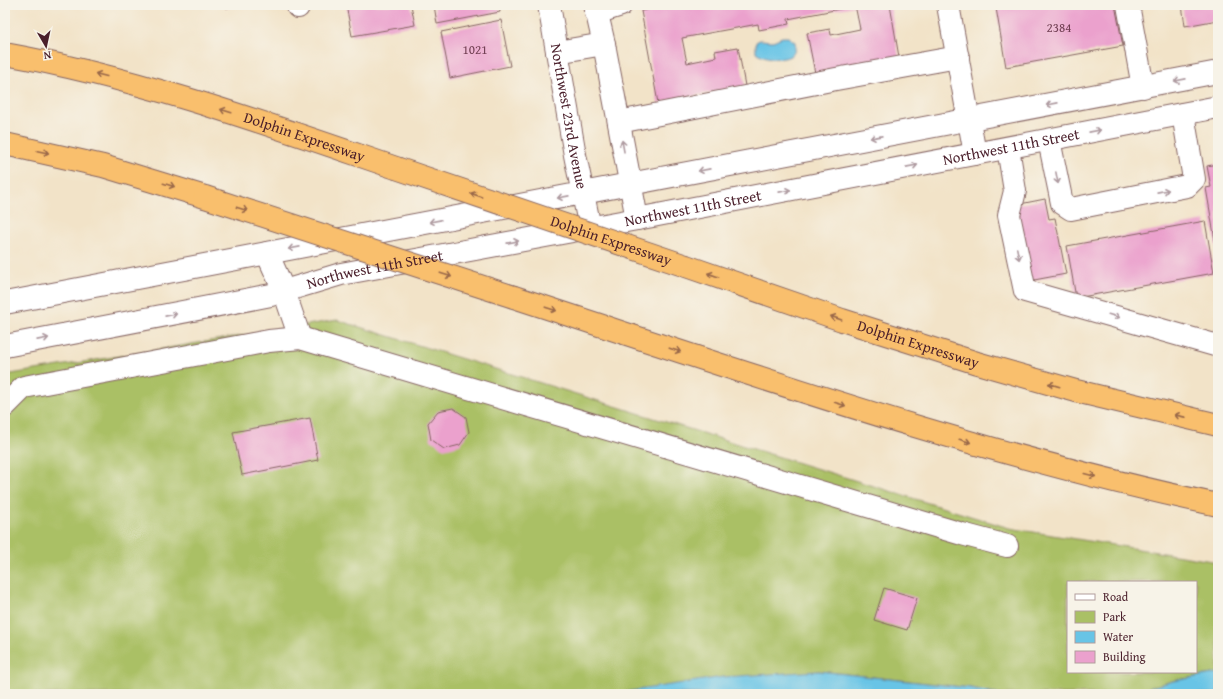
<svg xmlns="http://www.w3.org/2000/svg" width="1223" height="699" font-family="'Gentium Book Plus',serif">
	<style>
		.green { fill: #aac065; stroke: #7a7048; fill-rule: evenodd }
		.water { fill: #68c4e6; stroke: #597288 }
		.building { fill: #eba1cd }
		.lines { fill: none; stroke-linecap: round; stroke-linejoin: round }
		.minor-casing { stroke: #856462; stroke-width: 24 }
		.highway-casing { stroke: #856462; stroke-width: 24 }
		.minor { stroke: #fff; stroke-width: 22 }
		.highway { stroke: #f9bf6d; stroke-width: 22 }
		.highway-bridge-casing { stroke: #856462; stroke-width: 24; stroke-linecap: butt }
		.highway-bridge { stroke: #f9bf6d; stroke-width: 22 }
		.oneway { stroke: #996749 }
		.oneway2 { stroke: #ae9aa0 }
		.labels { text-anchor: middle; stroke-width: 3; stroke-linejoin: round; paint-order: stroke }
		.number-label { font-size: 13px; fill: #724054 }
		.street-label { font-size: 15px; fill: #4a1f2b; stroke: #f7f3e8 }
	</style>
	<rect width="100%" height="100%" fill="#f7f3e8"/>
	<filter id="ink" filterUnits="userSpaceOnUse"><feTurbulence type="fractalNoise" baseFrequency=".025" numOctaves="2"/><feDisplacementMap in="SourceGraphic" scale="8" xChannelSelector="R" yChannelSelector="G"/><feConvolveMatrix kernelMatrix="1 2 1 2 8 2 1 2 1" color-interpolation-filters="sRGB"/></filter>
	<filter id="wash" filterUnits="userSpaceOnUse"><feTurbulence type="fractalNoise" baseFrequency=".012" numOctaves="4" result="noise"/><feDisplacementMap in="SourceGraphic" scale="16" xChannelSelector="R" yChannelSelector="G"/><feGaussianBlur stdDeviation="0.9" result="paint"/><feColorMatrix in="noise" values="0 0 0 0 0 0 0 0 0 0 0 0 0 0 0 0 0 1.4 0 .05"/><feComposite in="paint" operator="in"/></filter>
	<g filter="url(#wash)">
		<rect width="100%" height="100%" fill="#f2e3c8"/>
		<path class="green" d="M337,320L1009,528L1218,562V673L1173,681L1125,694H999L971,688L819,671L614,694H5V375ZM1068,582H1196V672H1068Z"/>
		<path class="water" d="M782,37H788L795,42C796,47 795,54 790,56C782,61 763,58 756,52V42L760,40L773,41Z
			M819,671L971,688L999,694H611L723,677Z
			M1218,673V694H1125L1173,681Z"/>
		<g id="blocks">
			<path class="building" d="M226,5H239V6L226,8Z
				M346,5H411L415,25L352,36Z
				M434,5H499L500,12L437,24Z
				M672,5H855V6L788,19L789,24L759,30L758,24L682,38L687,63L716,57L715,51L738,47L745,86L658,103L641,11Z
				M855,5H890L899,57L815,73L807,33L830,29L831,35L860,29Z
				M1010,5H1115L1123,46L1006,67L996,8Z
				M1182,5H1218V20L1185,26Z
				M501,20L510,66L450,78L441,32Z
				M1218,164V252H1217L1206,188L1211,187L1207,166Z
				M1045,199L1049,219L1055,218L1066,274L1029,281L1015,205Z
				M1205,221L1214,273L1076,298L1067,246Z
				M453,408L466,417L469,432L460,445L444,449L431,440L428,423L438,411Z
				M310,418L318,460L242,475L233,432Z
				M884,588L917,598L907,630L874,620Z"/>
		</g>
	</g>
	<g filter="url(#ink)">
		<use href="#blocks" fill-opacity="0" stroke="#856462" stroke-width="1"/>
		<g class="lines">
			<g class="minor-casing">
				<g id="minor">
					<path d="M298,5V7"/>
					<path id="s1" d="M549,5L575,155L590,228"/>
					<path d="M595,5L604,44L637,219"/>
					<path d="M948,5L975,154"/>
					<path d="M1128,5L1143,87"/>
					<path d="M596,13L621,5"/>
					<path d="M557,52L604,44"/>
					<path d="M619,122L836,79L958,57"/>
					<path d="M1049,140L1062,203L1071,209L1187,186L1194,179L1183,114"/>
					<path d="M1008,148L1015,191L1009,215L1025,291L1218,346"/>
					<path d="M267,253L284,291L300,338"/>
					<path d="M5,303L1218,72"/>
					<path id="s2" d="M5,346L271,295L341,274L637,219L1218,107"/>
					<path d="M5,406L24,387L269,341L300,338L962,534L1007,546"/>
				</g>
			</g>
			<g class="highway-casing">
				<g id="highway">
					<path id="s3" d="M5,54C139,78 267,124 396,168"/>
					<path d="M5,144L103,166L205,197"/>
					<path id="s4" d="M686,266L842,320L977,363L1076,391L1218,425"/>
					<path d="M514,297C747,373 978,454 1218,505"/>
				</g>
			</g>
			<use href="#minor" class="minor"/>
			<use href="#highway" class="highway"/>
			<g class="highway-bridge-casing">
				<g id="highway-bridge">
					<path id="s5" d="M396,168L686,266"/>
					<path d="M205,197L514,297"/>
				</g>
			</g>
			<use href="#highway-bridge" class="highway-bridge"/>
		</g>
		<defs><path id="oneway-shaft" d="M-6 0H5M1.5-3L5.5 0L1.5 3" fill="none" stroke-width="1.6" stroke-linecap="round" stroke-linejoin="round"/></defs>
		<g class="oneway">
			<use href="#oneway-shaft" transform="translate(101 75) rotate(-165)"/>
			<use href="#oneway-shaft" transform="translate(226 111) rotate(-163)"/>
			<use href="#oneway-shaft" transform="translate(43 152) rotate(12)"/>
			<use href="#oneway-shaft" transform="translate(169 185) rotate(17)"/>
			<use href="#oneway-shaft" transform="translate(476 195) rotate(-161)"/>
			<use href="#oneway-shaft" transform="translate(242 209) rotate(18)"/>
			<use href="#oneway-shaft" transform="translate(446 275) rotate(18)"/>
			<use href="#oneway-shaft" transform="translate(713 275) rotate(-161)"/>
			<use href="#oneway-shaft" transform="translate(551 309) rotate(18)"/>
			<use href="#oneway-shaft" transform="translate(836 318) rotate(-161)"/>
			<use href="#oneway-shaft" transform="translate(675 350) rotate(18)"/>
			<use href="#oneway-shaft" transform="translate(1054 385) rotate(-164)"/>
			<use href="#oneway-shaft" transform="translate(840 404) rotate(18)"/>
			<use href="#oneway-shaft" transform="translate(1180 416) rotate(-167)"/>
			<use href="#oneway-shaft" transform="translate(965 441) rotate(16)"/>
			<use href="#oneway-shaft" transform="translate(1090 475) rotate(15)"/>
		</g>
		<g class="oneway2">
			<use href="#oneway-shaft" transform="translate(1180 80) rotate(169)"/>
			<use href="#oneway-shaft" transform="translate(1052 104) rotate(169)"/>
			<use href="#oneway-shaft" transform="translate(1095 131) rotate(-11)"/>
			<use href="#oneway-shaft" transform="translate(876 137) rotate(169)"/>
			<use href="#oneway-shaft" transform="translate(623 146) rotate(-100)"/>
			<use href="#oneway-shaft" transform="translate(912 166) rotate(-11)"/>
			<use href="#oneway-shaft" transform="translate(704 170) rotate(169)"/>
			<use href="#oneway-shaft" transform="translate(1057 178) rotate(79)"/>
			<use href="#oneway-shaft" transform="translate(785 191) rotate(-11)"/>
			<use href="#oneway-shaft" transform="translate(1163 191) rotate(-11)"/>
			<use href="#oneway-shaft" transform="translate(563 197) rotate(169)"/>
			<use href="#oneway-shaft" transform="translate(435 221) rotate(169)"/>
			<use href="#oneway-shaft" transform="translate(513 242) rotate(-11)"/>
			<use href="#oneway-shaft" transform="translate(294 248) rotate(169)"/>
			<use href="#oneway-shaft" transform="translate(1018 254) rotate(78)"/>
			<use href="#oneway-shaft" transform="translate(171 315) rotate(-11)"/>
			<use href="#oneway-shaft" transform="translate(1114 316) rotate(16)"/>
			<use href="#oneway-shaft" transform="translate(43 339) rotate(-11)"/>
		</g>
	</g>
	<g class="labels">
		<g class="number-label">
			<text x="1059" y="32">2384</text>
			<text x="475" y="54">1021</text>
		</g>
		<g class="street-label">
			<text dy="5" stroke="none"><textPath href="#s1" startOffset="113">Northwest 23rd Avenue</textPath></text>
			<text dy="5" stroke="none"><textPath href="#s3" startOffset="311">Dolphin Expressway</textPath></text>
			<text dy="5" stroke="none"><textPath href="#s2" startOffset="1026">Northwest 11th Street</textPath></text>
			<text dy="5" stroke="none"><textPath href="#s2" startOffset="702">Northwest 11th Street</textPath></text>
			<text dy="5" stroke="none"><textPath href="#s5" startOffset="227">Dolphin Expressway</textPath></text>
			<text dy="5" stroke="none"><textPath href="#s2" startOffset="378">Northwest 11th Street</textPath></text>
			<text dy="5" stroke="none"><textPath href="#s4" startOffset="245">Dolphin Expressway</textPath></text>
		</g>
	</g>
	<rect width="1223" height="699" fill="none" stroke="#f7f3e8" stroke-width="20"/>
	<rect x="1067" y="581" width="130" height="92" fill="#f7f3e8" stroke="#b29e9c"/>
	<rect x="1075" y="594" width="20" height="6" fill="#ffffff" stroke="#b29e9c"/>
	<text x="1103" y="601" font-size="12" fill="#4a1f2b">Road</text>
	<rect x="1075" y="611" width="20" height="12" fill="#aac065" stroke="#b29e9c"/>
	<text x="1103" y="621" font-size="12" fill="#4a1f2b">Park</text>
	<rect x="1075" y="631" width="20" height="12" fill="#68c4e6" stroke="#b29e9c"/>
	<text x="1103" y="641" font-size="12" fill="#4a1f2b">Water</text>
	<rect x="1075" y="651" width="20" height="12" fill="#eba1cd" stroke="#b29e9c"/>
	<text x="1103" y="661" font-size="12" fill="#4a1f2b">Building</text>
	<g transform="translate(46 46) rotate(171)" stroke="#f7f3e8" stroke-width="3" paint-order="stroke">
	<path d="M0-3L7 15L0 10L-7 15Z" fill="#4a1f2b"/>
	<text y="-6" font-size="11" font-weight="bold" text-anchor="middle" fill="#4a1f2b">N</text>
	</g>
</svg>
